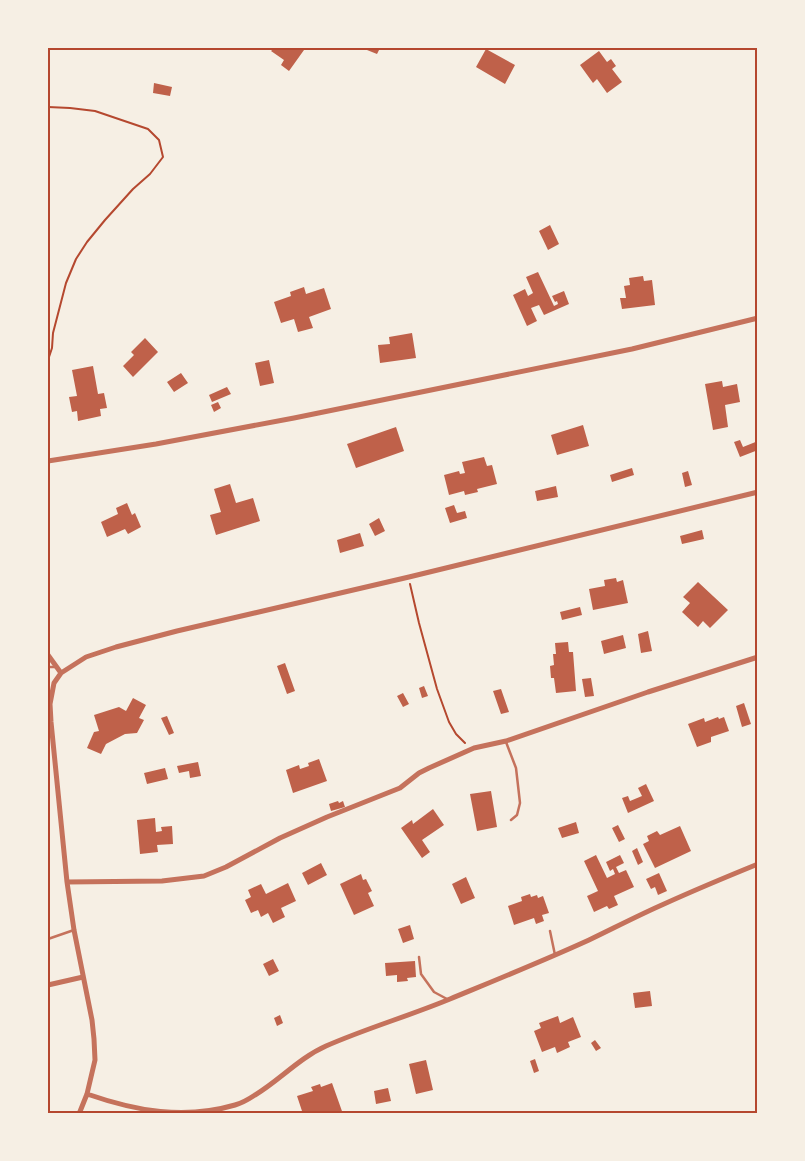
<svg xmlns="http://www.w3.org/2000/svg" width="805" height="1161" font-family="'Archivo Narrow',sans-serif">
	<style>
		.building { fill: #bf614a }
		.lines { fill: none; stroke-linecap: round; stroke-linejoin: round }
		.path { stroke: #b5482f; stroke-width: 2 }
		.service { stroke: #c5725c; stroke-width: 2.5 }
		.minor { stroke: #c5725c; stroke-width: 5 }
		.neatline { fill: none; stroke: #b5482f; stroke-width: 2 }
	</style>
	<rect width="100%" height="100%" fill="#f6efe4"/>
	<path class="building" d="M274,48H301L304,50L289,71L281,65L284,60L271,51Z
		M362,48H380L377,54Z
		M486,49L515,65L505,84L476,67Z
		M599,51L607,62L611,59L616,66L612,69L622,82L607,93L597,79L593,83L580,65Z
		M154,83L172,87L170,96L153,93Z
		M550,225L559,244L548,250L539,231Z
		M538,272L554,306L558,304L557,301L555,302L552,296L564,291L569,304L544,315L539,305L531,308L537,321L527,326L513,295L525,289L528,296L533,293L526,277Z
		M643,276L644,281L652,280L655,305L622,309L620,298H626L624,286L630,285L629,278Z
		M304,287L306,294L324,288L331,309L309,317L313,328L298,332L294,319L281,323L274,302L291,296L290,292Z
		M412,333L416,358L380,363L378,345L390,344L389,337Z
		M145,338L158,352L133,377L123,366L134,355L131,352Z
		M269,360L274,383L260,386L255,363Z
		M93,366L98,394L104,393L107,408L100,409L101,416L78,421L77,411L72,412L69,397L77,396L72,370Z
		M181,373L188,383L174,392L167,382Z
		M722,381L723,387L737,384L740,402L725,405L728,427L713,430L705,384Z
		M227,387L231,394L212,402L209,395Z
		M218,402L221,408L214,412L211,405Z
		M583,425L589,446L557,455L551,435Z
		M396,427L404,451L356,468L347,444Z
		M740,440L743,447L758,441V450L740,457L734,442Z
		M484,457L487,466L492,465L497,484L477,489L478,492L465,495L464,491L449,495L444,475L459,471L460,474L465,473L462,462Z
		M632,468L634,475L612,482L610,475Z
		M688,471L692,485L685,487L682,473Z
		M230,484L236,503L253,498L260,521L216,535L210,515L221,512L214,489Z
		M556,486L558,497L537,501L535,491Z
		M127,503L132,515L135,513L141,527L128,534L125,529L107,537L101,522L118,514L116,508Z
		M454,505L457,513L465,511L467,518L450,523L445,508Z
		M379,518L385,531L375,536L369,524Z
		M702,530L704,539L682,544L680,536Z
		M360,533L364,546L340,553L337,540Z
		M616,578L617,582L623,580L628,603L593,610L589,589L605,586L604,580Z
		M698,582L728,610L710,628L703,621L698,627L682,612L690,603L683,597Z
		M580,607L582,615L562,620L560,612Z
		M648,631L652,651L641,653L638,634Z
		M623,635L626,648L604,654L601,641Z
		M568,642L569,652H573L576,691L556,693L554,678H551L550,666L554,665L553,654H556L555,643Z
		M285,663L295,691L287,694L277,666Z
		M591,678L594,696L585,697L582,679Z
		M424,686L428,696L422,698L419,688Z
		M501,689L509,712L501,714L493,691Z
		M403,693L409,704L403,707L397,696Z
		M133,698L146,705L139,718L144,720L137,733L125,734L106,744L101,754L87,748L94,732L99,731L94,715L119,707L126,711Z
		M744,703L751,724L742,727L736,706Z
		M167,716L174,733L169,735L161,718Z
		M718,717L719,719L724,717L729,731L711,737V742L697,747L688,724L704,718L705,722Z
		M319,759L327,781L293,793L286,770L299,765L300,769L309,766L308,763Z
		M198,762L201,776L190,778L189,771L179,773L177,766Z
		M165,768L168,779L147,784L144,773Z
		M646,784L654,801L628,813L622,798L628,796L630,801L642,796L638,788Z
		M491,791L497,827L477,831L470,794Z
		M338,801L339,803L343,801L345,807L331,811L329,804Z
		M433,809L444,825L422,840L430,852L422,858L401,828L412,820L413,824Z
		M155,818L156,832L162,831L161,827L172,826L173,844L157,845L158,852L140,854L137,820Z
		M576,822L579,833L562,838L558,828Z
		M618,825L625,839L619,842L612,828Z
		M680,826L691,851L655,868L643,844L649,841L647,836L657,831L660,835Z
		M637,848L643,862L638,865L632,851Z
		M596,855L607,878L615,874L613,869L610,871L606,862L620,855L624,863L616,867L619,873L626,870L634,887L614,896L618,905L609,909L607,906L594,912L587,896L598,891L584,861Z
		M321,863L327,875L308,885L302,873Z
		M659,873L667,891L658,895L655,887L651,889L646,879Z
		M361,874L363,880L366,879L372,891L368,893L374,906L354,915L340,884Z
		M466,877L475,898L461,904L452,884Z
		M288,883L296,901L281,908L285,917L273,923L268,913L261,917L258,910L251,913L245,900L251,897L248,890L261,884L266,894Z
		M530,894L531,897L537,895L538,898L543,896L549,913L542,915L544,921L536,924L534,918L514,925L508,906L522,901L521,897Z
		M410,925L414,939L403,943L398,929Z
		M273,959L279,971L269,976L263,964Z
		M415,961L416,977L407,978L408,981L397,982V975L386,976L385,963Z
		M650,991L652,1006L635,1008L633,993Z
		M280,1015L283,1023L277,1026L274,1018Z
		M558,1016L560,1023L573,1017L581,1037L568,1042L570,1047L557,1053L555,1047L542,1052L534,1031L541,1028L539,1023Z
		M595,1040L601,1048L596,1051L591,1043Z
		M535,1059L539,1071L534,1073L530,1061Z
		M426,1060L433,1090L416,1094L409,1064Z
		M332,1083L343,1114H303L297,1096L313,1091L311,1087L320,1084L321,1087Z
		M388,1088L391,1101L376,1104L374,1091Z"/>
	<g class="lines">
		<path class="path" d="M48,107L70,108L95,111L148,129L159,140L163,157L150,174L133,189L105,220L87,242L76,259L66,283L53,333L52,348L48,360
			M410,584L419,623L437,689L449,722L456,734L465,743"/>
		<path class="service" d="M48,667H56
			M506,742L516,768L520,803L517,815L511,820
			M550,931L555,955
			M48,939L74,930
			M419,957L421,974L434,992L447,999"/>
		<path class="minor" d="M48,461L156,444L294,418L632,349L758,318
			M48,655L61,673
			M67,882L162,881L204,876L226,867L280,838L327,817L400,788L419,773L429,768L474,748L506,741L648,692L758,657
			M48,985L83,977
			M87,1094C136,1111 184,1120 235,1105C242,1103 249,1099 255,1095C280,1080 299,1058 326,1046C367,1028 409,1016 450,999C496,980 543,961 589,940C614,928 639,915 664,904C695,890 726,877 758,864
			M79,1114L87,1094L95,1060L94,1039L92,1020L74,930L67,882L51,722L50,704L54,683L61,673L86,657L116,647L177,631L409,577L758,492"/>
	</g>
	<rect width="805" height="1161" fill="none" stroke="#f6efe4" stroke-width="98"/>
	<rect x="49" y="49" width="707" height="1063" class="neatline"/>
</svg>
